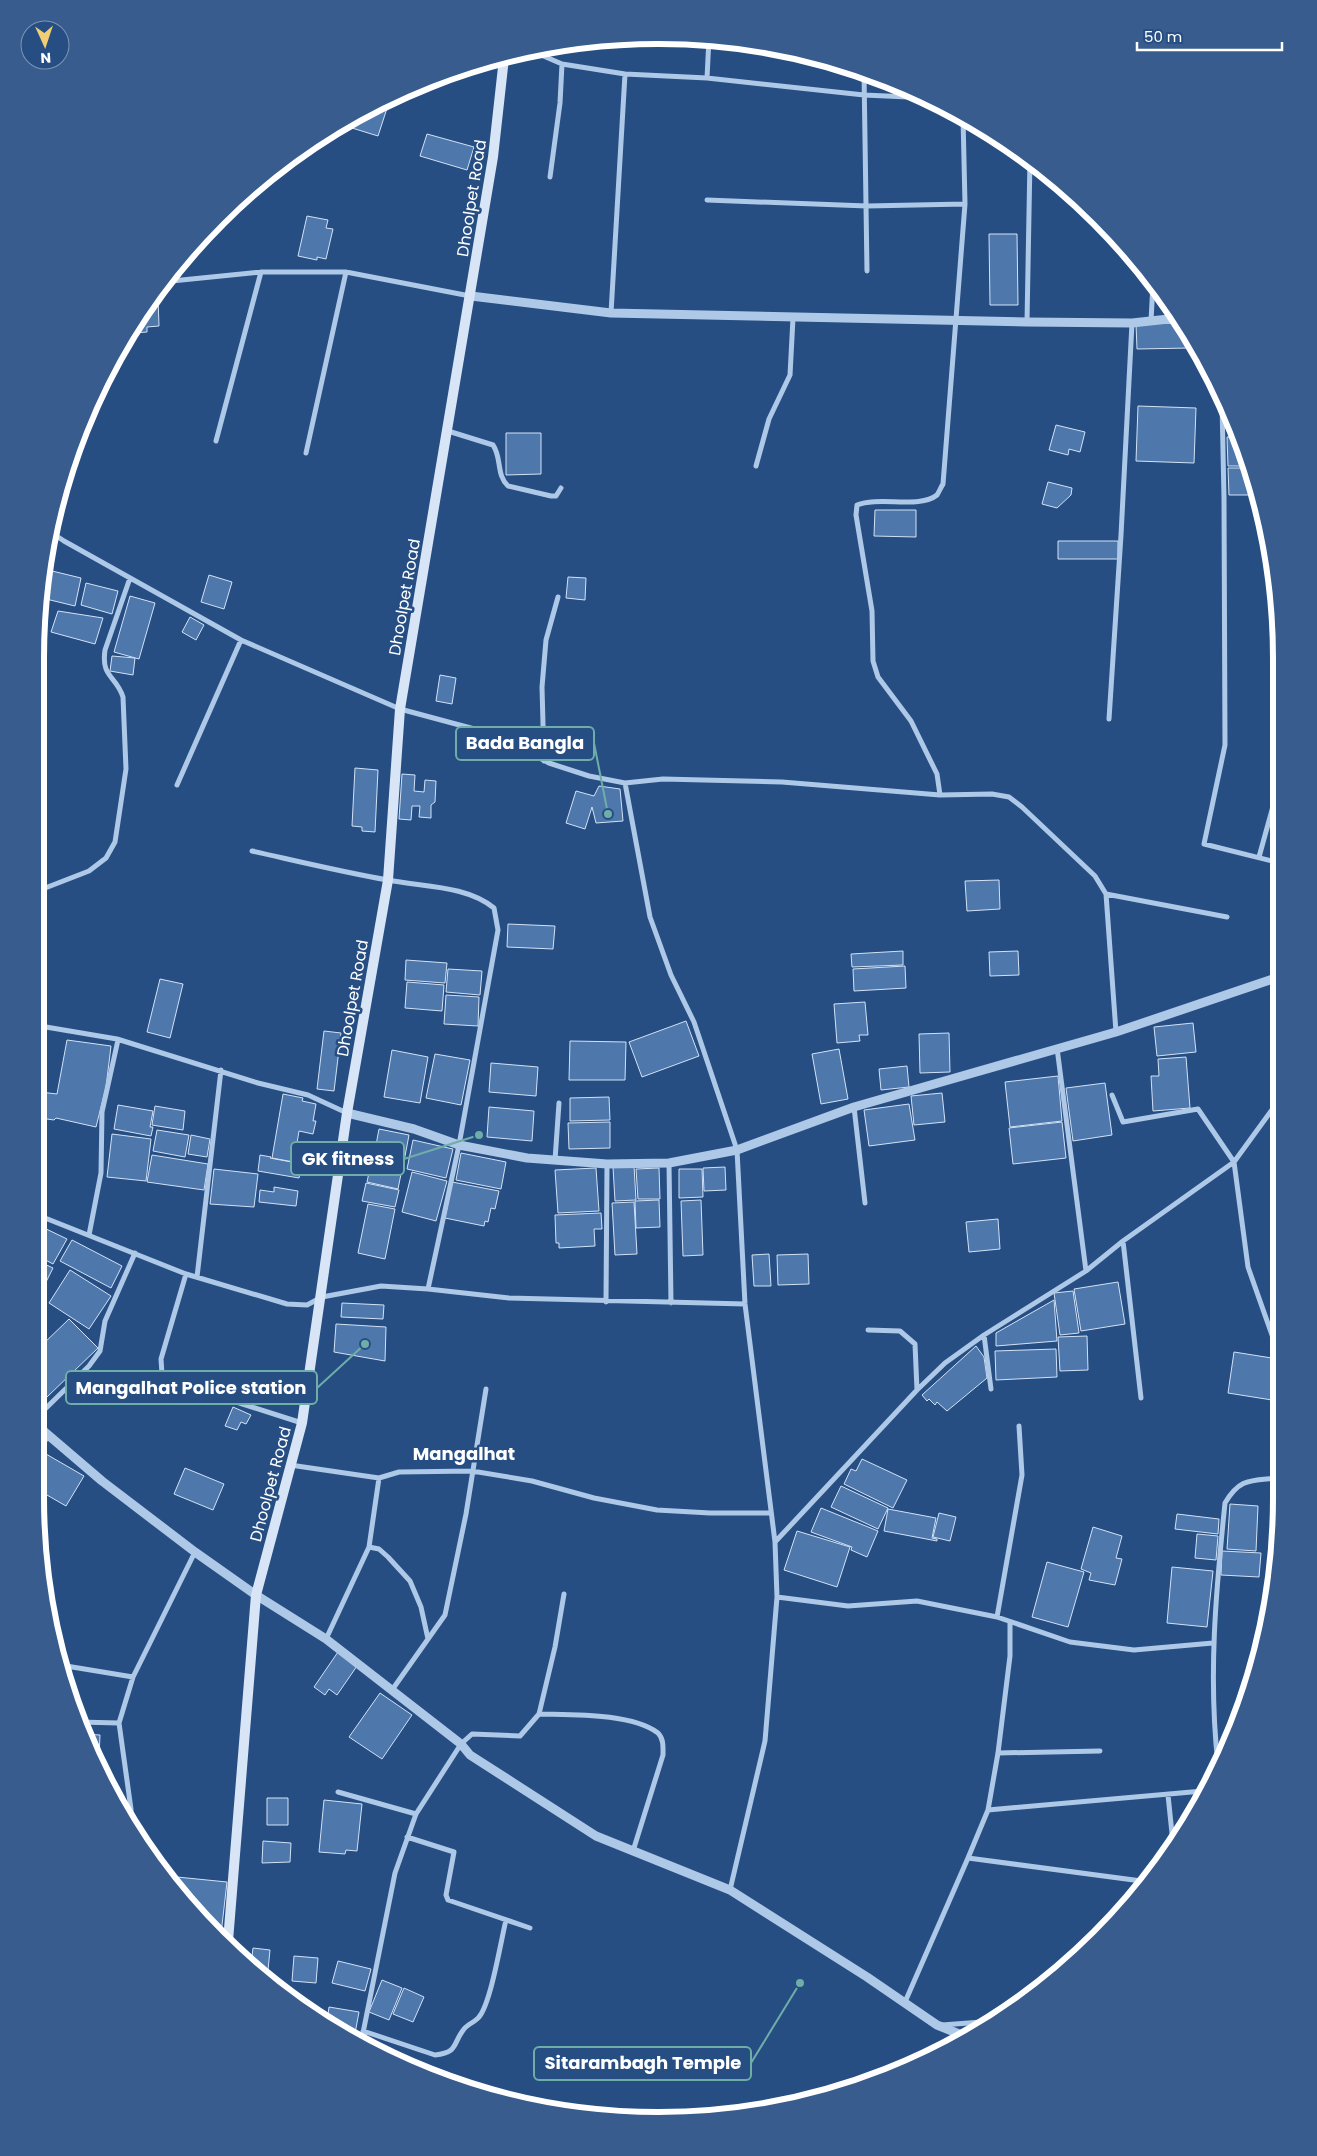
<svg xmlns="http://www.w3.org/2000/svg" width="1317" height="2156" font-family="Poppins,sans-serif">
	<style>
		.building { fill: #4e77ab; stroke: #d2e2f6 }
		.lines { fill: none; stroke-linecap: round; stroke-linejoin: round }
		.minor { stroke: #aec8e7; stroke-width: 5 }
		.tertiary { stroke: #aec8e7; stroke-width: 9 }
		.secondary { stroke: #d8e5f6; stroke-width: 10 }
		.labels { text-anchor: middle; stroke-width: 5; stroke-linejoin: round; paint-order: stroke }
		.street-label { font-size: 16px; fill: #fff; stroke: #264e83 }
		.neighbourhood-label { font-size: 18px; font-weight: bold; fill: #fff; stroke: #264e83 }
		.rim { fill: none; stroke: #fff; stroke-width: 6 }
		.leader { fill: none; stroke: #6fada8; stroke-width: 2 }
		.callout-dot { fill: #6fada8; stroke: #264e83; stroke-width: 2 }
		.callout { fill: #264e83; stroke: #6fada8; stroke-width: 2 }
		.callout-label { font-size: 18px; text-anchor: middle; font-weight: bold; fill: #fff }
	</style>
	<rect width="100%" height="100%" fill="#264e83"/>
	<path class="building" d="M390,99L378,136L339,124L347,119Z
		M427,134L474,147L467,170L420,156Z
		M307,216L328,220L326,228L333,229L326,259L317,257V260L298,256Z
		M989,234H1017L1018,305H990Z
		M153,298H158L159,326L147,327V332L133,333Z
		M1182,323L1190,335V348L1137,349L1136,324Z
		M1138,406L1196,408L1194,463L1136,461Z
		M1056,425L1085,432L1080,452L1069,449L1068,455L1049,450Z
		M506,433H541V474L506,475Z
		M1227,437H1236L1248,466H1228Z
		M1228,468H1249L1260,495H1229Z
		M1048,482L1072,488L1071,495L1057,508L1042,504Z
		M875,510H916V537L874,536Z
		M1058,541H1118V559H1058Z
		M48,570L81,578L75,606L42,598Z
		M209,575L232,582L224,609L201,602Z
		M568,577L586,578L585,600L566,598Z
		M86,583L118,591L112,614L81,605Z
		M130,596L155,603L139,659L114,652Z
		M58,611L103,618L95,644L51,632Z
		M190,617L204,625L196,640L182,632Z
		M112,656L135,658L133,675L110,671Z
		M440,675L456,678L452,704L436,701Z
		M355,768L378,770L375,832L362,831V827L352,826Z
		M402,774L415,775L414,791L424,792L425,780L436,781L435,802L431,805V818L419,817L420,806H412L411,820L399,819Z
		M599,786L620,789L623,821L596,823L592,807L585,829L566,823L576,791L594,796Z
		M999,880L1000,909L967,911L965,881Z
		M508,924L555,926L553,949L507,947Z
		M903,951V965L852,967L851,954Z
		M1018,951L1019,975L990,976L989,952Z
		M406,960L447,963L445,983L405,980Z
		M905,966L906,988L854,991L853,969Z
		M448,969L482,971L480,995L446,992Z
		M160,979L183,984L170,1038L147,1032Z
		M407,982L444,985L442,1011L405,1008Z
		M446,995L479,997L478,1026L444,1024Z
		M865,1002L868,1035H859L860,1041L837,1043L834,1004Z
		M686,1021L699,1056L642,1077L629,1042Z
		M1193,1023L1196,1052L1157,1056L1154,1027Z
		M324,1031L341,1033L334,1091L317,1089Z
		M949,1033L950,1072L920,1073L919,1034Z
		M67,1040L111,1046L106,1087L96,1127L56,1118L54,1120L40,1118V1092L57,1094Z
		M570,1041L626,1042L625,1080H569Z
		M839,1049L848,1099L821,1104L812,1054Z
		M392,1050L428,1057L420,1103L384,1097Z
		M435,1054L470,1060L461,1105L426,1098Z
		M1186,1057L1190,1108L1153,1111L1151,1076H1159L1158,1059Z
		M491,1063L538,1067L536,1096L489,1092Z
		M907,1066L909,1087L881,1090L879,1069Z
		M1058,1076L1062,1121L1010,1127L1005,1082Z
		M1105,1083L1112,1135L1073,1141L1066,1088Z
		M942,1093L945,1122L914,1125L911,1096Z
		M283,1094L303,1098L302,1101L316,1104L313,1121H316L313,1134L299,1131L297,1143L305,1145L304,1147L313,1149L310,1165L272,1158Z
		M609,1097L610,1120L570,1121V1098Z
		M909,1104L915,1140L869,1146L864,1110Z
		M118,1105L153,1111L150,1127H153L151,1136L114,1129Z
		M155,1106L185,1111L183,1130L152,1125Z
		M489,1107L534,1111L532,1141L487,1137Z
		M610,1122V1148L569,1149L568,1123Z
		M1062,1122L1066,1158L1013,1164L1009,1128Z
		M379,1129L409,1135L402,1172L372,1166Z
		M157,1130L189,1135L185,1157L153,1151Z
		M112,1134L151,1139L146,1181L107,1177Z
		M191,1135L210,1139L207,1157L188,1154Z
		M413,1140L453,1149L446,1178L407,1169Z
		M461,1153L506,1162L501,1189L456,1180Z
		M152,1155L208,1164L204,1190L147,1182Z
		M260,1155L271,1157L270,1158L302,1164L299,1178L258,1171Z
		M634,1166L636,1200L615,1201L613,1167Z
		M725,1167L726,1190L704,1191L703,1168Z
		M370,1168L401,1174L398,1189L367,1182Z
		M596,1168L599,1211L558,1213L555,1170Z
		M659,1168L660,1199H638L636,1169Z
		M214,1169L258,1174L254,1207L210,1204Z
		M679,1169H702L703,1197L679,1198Z
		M412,1172L447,1181L436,1221L402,1212Z
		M452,1182L499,1191L495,1209L491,1208L488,1222L485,1221L484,1226L445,1218Z
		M366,1183L399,1190L395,1207L362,1201Z
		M274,1187L298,1191L296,1206L259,1202L260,1190L274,1192Z
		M659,1200L660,1227L636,1228L635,1201Z
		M701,1200L703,1255L683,1256L681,1201Z
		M634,1202L637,1254L615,1255L612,1203Z
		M368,1204L395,1209L385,1259L358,1253Z
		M601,1213L602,1229H594L595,1246L559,1248V1243H556L555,1215Z
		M998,1219L1000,1249L969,1252L966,1222Z
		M40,1226L67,1239L53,1264L40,1257Z
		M72,1240L122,1266L111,1288L60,1261Z
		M769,1254L771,1286H754L752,1255Z
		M808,1254L809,1284L778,1285L777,1255Z
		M40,1262L53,1268L44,1286L40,1284Z
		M70,1270L111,1296L89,1329L49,1303Z
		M1118,1282L1125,1324L1081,1331L1074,1289Z
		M1073,1291L1079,1333L1060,1335L1054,1293Z
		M1054,1300L1057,1341L996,1346V1333Z
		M342,1303L384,1305L383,1319L341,1317Z
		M69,1319L98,1348L47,1397L40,1390V1347Z
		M336,1324L386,1327L385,1361L334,1352Z
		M1087,1336L1088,1370L1060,1371L1058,1337Z
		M976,1346L984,1357L987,1378L947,1411L937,1402L935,1405L929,1399L927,1401L922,1395Z
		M1056,1349L1057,1377L996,1380L995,1351Z
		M1234,1352L1278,1359L1272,1400L1228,1393Z
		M233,1407L251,1415L246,1424L241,1422L237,1430L225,1426Z
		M46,1454L84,1476L66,1506L40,1491V1464Z
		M862,1459L907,1480L893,1508L844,1484L851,1469L856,1471Z
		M185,1468L224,1484L213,1510L174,1494Z
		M841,1486L888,1508L878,1529L831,1507Z
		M1230,1504L1258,1506L1256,1551L1227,1549Z
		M821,1508L878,1531L867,1557L851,1550L852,1547L811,1532Z
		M888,1509L936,1518L932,1538L937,1539V1541L884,1531Z
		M939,1513L956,1517L950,1541L933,1537Z
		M1177,1514L1219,1519L1218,1534L1175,1529Z
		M1093,1527L1122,1536L1116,1558L1122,1559L1115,1585L1089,1580L1091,1573L1081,1569Z
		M797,1531L850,1547L837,1587L784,1570Z
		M1197,1534L1218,1536L1216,1560L1195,1558Z
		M1222,1551L1261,1553L1259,1577L1221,1575Z
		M1047,1562L1084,1572L1068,1627L1032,1617Z
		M1172,1567L1213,1571L1207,1627L1167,1623Z
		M338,1652L357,1666L337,1695L329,1689L325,1695L314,1687Z
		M380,1693L412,1715L382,1759L349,1737Z
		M83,1734L100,1735L99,1757H92Z
		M267,1798H288V1825H267Z
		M324,1800L362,1804L357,1851L346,1850L345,1854L319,1852Z
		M263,1841L291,1843L290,1862L262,1863Z
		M177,1877L227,1882L221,1934L176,1889Z
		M253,1948L270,1950L267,1980L251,1965Z
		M294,1956L318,1958L316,1983L292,1981Z
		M338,1961L371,1969L365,1991L332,1983Z
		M382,1980L402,1988L389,2020L369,2012Z
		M404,1988L424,1997L413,2022L393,2014Z
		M329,2007L359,2012L354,2039L327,2022Z"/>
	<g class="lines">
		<path class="minor" d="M532,51L562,64
			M864,73L867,271
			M625,74L707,78L864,95L930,98
			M707,78L709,38
			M550,177L560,103L562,64L625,74L611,313
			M707,200L867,206L965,204
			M162,282L261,272H346L470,296
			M1151,321L1153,283
			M1027,322L1030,159
			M1222,403L1224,498L1225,745L1204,844L1280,863
			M448,431L493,445C502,458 496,475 508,486L551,496H556L561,488
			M216,441L261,272
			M306,453L346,272
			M756,466L769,419L790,375L793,318
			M52,533L64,541L241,640L400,709L493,734L549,763L589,776L625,783L663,779L782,782L940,795L992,794L1009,797L1022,807L1095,876L1106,894L1116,1032
			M1109,719L1121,535L1132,323
			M544,761L542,687L546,640L558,597
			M625,783L650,917L671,975L694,1022L737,1150L745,1304L775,1542
			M177,785L241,640
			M940,795L937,774L911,721L878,677L873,661L872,611L856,515L857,505C879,496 920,509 937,495C939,492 941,487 943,484L965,204L963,117
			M252,851C297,861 342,872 388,880C422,887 466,885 494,908L498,930L459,1145L428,1289L509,1298L745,1304
			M1259,857L1280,781
			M40,890L89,871L106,858L115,842L126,769L123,697C116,675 101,678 105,650L130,578
			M1106,894L1227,917
			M40,1026L117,1039L258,1083L308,1095L347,1113
			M1057,1048L1086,1271
			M1112,1095L1123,1122L1198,1109L1234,1162L1248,1267L1278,1352
			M854,1107L865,1203
			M555,1160L559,1103
			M669,1163L671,1303
			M40,1216L186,1274L287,1304L307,1305L322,1297L381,1286L428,1289
			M89,1235L101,1173L102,1112L118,1040
			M1123,1241L1141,1398
			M186,1274L161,1359L162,1374L171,1381L302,1423
			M197,1277L221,1070
			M606,1302L607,1164
			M868,1330L900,1331L915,1344L917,1390
			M984,1335L991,1389
			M40,1414L89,1366L100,1351L105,1321L135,1253
			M40,1446L49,1436
			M290,1465L379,1478
			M369,1547L379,1549L388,1557L410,1581L421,1607L428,1639
			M777,1597L848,1606L917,1601L997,1617L1070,1642L1134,1650L1213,1643
			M997,1617L1022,1475L1019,1426
			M326,1639L369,1547L379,1478L399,1472L472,1471L532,1481L594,1498L657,1510L710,1513H771
			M60,1665L133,1677
			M392,1690L445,1615L466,1514L486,1389
			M539,1714C572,1715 631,1713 658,1733C664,1739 663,1748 663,1755L633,1851
			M78,1722L119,1723
			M998,1753L1100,1751
			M1218,1764C1208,1677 1216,1590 1225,1503C1240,1478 1250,1481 1277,1478
			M338,1792L416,1814
			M1168,1795L1173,1843
			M988,1810L1203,1791
			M131,1824V1809L119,1723L133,1677L195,1552
			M407,1837L454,1852L446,1895L448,1900L530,1928
			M968,1858L988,1810L998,1753L1010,1656V1623
			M730,1890L765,1741L777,1597L775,1542L917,1390L945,1363L984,1335L1086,1271L1123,1241L1234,1162L1279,1100
			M905,2002L968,1858L1149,1882
			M942,2025L995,2021
			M363,2031L435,2055C459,2052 452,2044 464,2029C468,2024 475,2022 479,2017C491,2003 501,1940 506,1920
			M361,2043L395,1873L416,1814L461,1744L472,1734L520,1736L539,1714L555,1647L564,1594"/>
		<path class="tertiary" d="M471,296L611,313L1027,322L1132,323L1178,318
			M347,1113L414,1129L459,1145L527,1158L607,1164L669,1163L737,1150L854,1107L1116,1032L1279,977
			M40,1428L102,1481L195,1552L256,1595L326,1639L461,1744L470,1755L596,1836L730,1890L867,1977L937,2025L964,2036"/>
		<path class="secondary" d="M228,1941L256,1595L302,1423L347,1113L388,880L400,709L493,157L504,58"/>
	</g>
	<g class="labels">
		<g class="street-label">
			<text transform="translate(471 198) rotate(-81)" y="6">Dhoolpet Road</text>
			<text transform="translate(404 597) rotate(-80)" y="6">Dhoolpet Road</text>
			<text transform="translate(352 998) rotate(-80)" y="6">Dhoolpet Road</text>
			<text transform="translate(270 1484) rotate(-75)" y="6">Dhoolpet Road</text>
		</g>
		<g class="neighbourhood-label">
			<text x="464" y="1460">Mangalhat</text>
		</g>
	</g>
	<path d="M0 0H1317V2156H0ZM658 44H659A614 614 0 0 1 1273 658V1498A614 614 0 0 1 659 2112H658A614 614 0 0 1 44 1498V658A614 614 0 0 1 658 44Z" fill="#375c8d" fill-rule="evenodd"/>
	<path class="rim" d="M658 44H659A614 614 0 0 1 1273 658V1498A614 614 0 0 1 659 2112H658A614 614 0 0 1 44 1498V658A614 614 0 0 1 658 44Z"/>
	<path class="leader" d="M608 814L594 743M479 1135L404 1159M365 1344L317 1388M800 1983L751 2063"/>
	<g class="callout-dot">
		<circle cx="608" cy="814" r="5"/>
		<circle cx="479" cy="1135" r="5"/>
		<circle cx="365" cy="1344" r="5"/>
		<circle cx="800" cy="1983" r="5"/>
	</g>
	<g class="callout">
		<rect x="456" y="727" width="138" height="33" rx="5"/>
		<rect x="291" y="1142" width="113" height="33" rx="5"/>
		<rect x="66" y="1371" width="251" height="33" rx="5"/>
		<rect x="534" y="2047" width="217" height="33" rx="5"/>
	</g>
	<g class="callout-label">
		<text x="525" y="749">Bada Bangla</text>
		<text x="348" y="1165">GK fitness</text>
		<text x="191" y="1394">Mangalhat Police station</text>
		<text x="643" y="2069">Sitarambagh Temple</text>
	</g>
	<g transform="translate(45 45) rotate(177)"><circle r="24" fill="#264e83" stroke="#7d95b5"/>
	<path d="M0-4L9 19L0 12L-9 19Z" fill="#f1cd73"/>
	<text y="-8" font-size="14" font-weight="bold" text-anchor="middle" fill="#ffffff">N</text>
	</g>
	<path d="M1137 42v8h145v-8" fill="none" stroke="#ffffff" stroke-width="2.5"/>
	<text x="1144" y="42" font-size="15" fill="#ffffff" stroke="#264e83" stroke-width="4" paint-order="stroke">50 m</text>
</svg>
